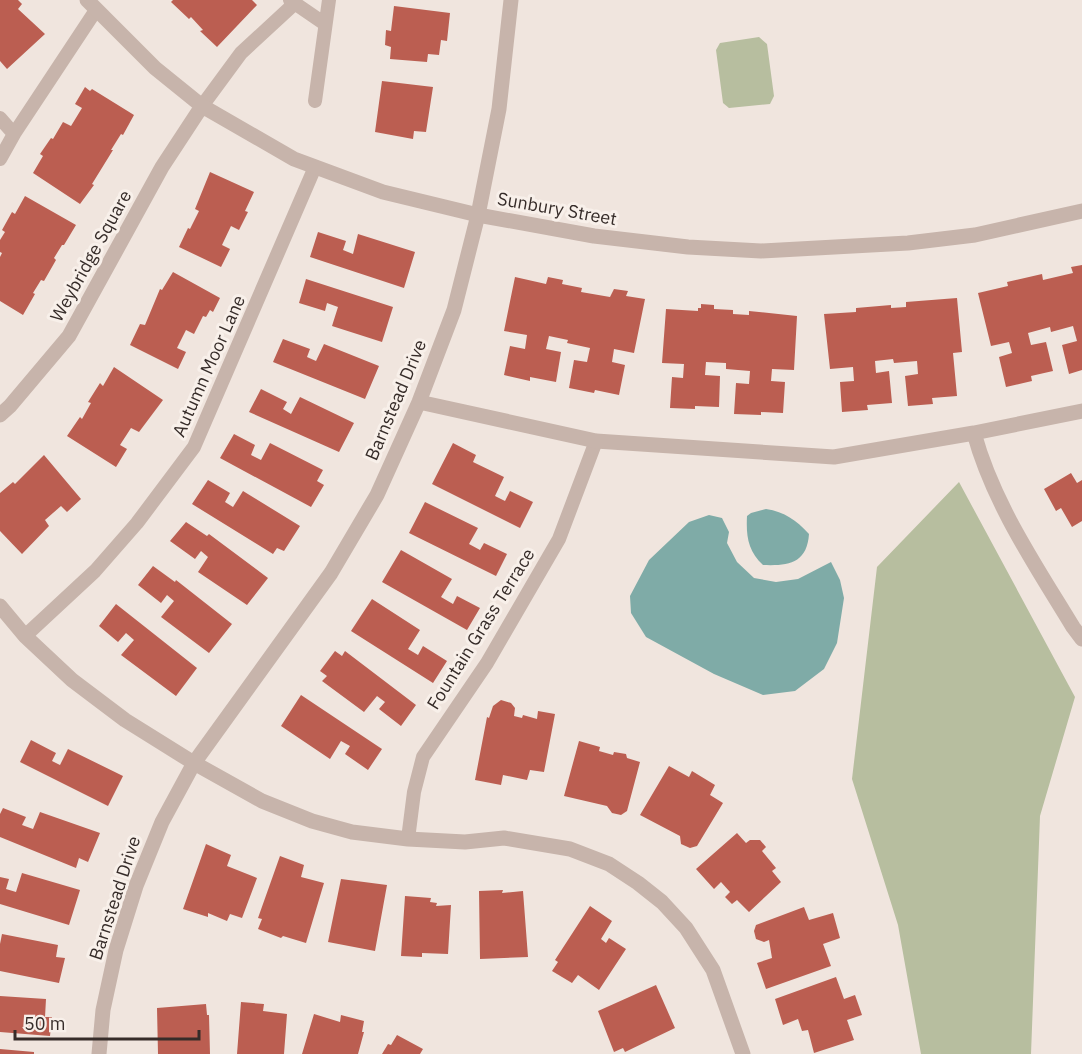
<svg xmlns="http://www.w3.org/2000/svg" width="1082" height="1054" font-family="'IBM Plex Sans',sans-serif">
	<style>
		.green { fill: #b7be9f }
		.water { fill: #7faba7 }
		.building { fill: #bb5e51 }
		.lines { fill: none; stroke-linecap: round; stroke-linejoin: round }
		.service { stroke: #c7b4ab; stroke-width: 14 }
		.minor { stroke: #c7b4ab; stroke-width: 15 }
		.labels { text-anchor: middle; stroke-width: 6; stroke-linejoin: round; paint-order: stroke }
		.street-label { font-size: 18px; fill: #362c29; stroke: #f8f0ea }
	</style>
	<rect width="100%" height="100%" fill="#f0e5de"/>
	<path class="green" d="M759,37L767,44L774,96L770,104L729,108L723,103L716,50L720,43Z
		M959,482L1075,697L1040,816L1031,1054H921L898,925L852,779L877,567Z"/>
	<path class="water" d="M766,509C785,512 796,520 809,534C807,563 789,566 763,565C748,551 746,536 747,516L751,513Z
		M709,515L722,518L729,532L727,543L737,562L754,578L776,582L798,579L831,562L840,580L844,598L837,643L824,669L795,691L763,695L714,674L646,637L631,613L630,596L649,560L689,522Z"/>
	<path class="building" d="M0,0H18L22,4L18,9L45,34L7,69L0,61Z
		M173,0H252L257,5L217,47L200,31L203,30L191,17L189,19L171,2Z
		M394,6L450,13L447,41L441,40L439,55L428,54L427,62L390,59L391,47L385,45L386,30L391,31Z
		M382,81L433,87L426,132L414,131L413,139L375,132Z
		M85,87L90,91L92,89L134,115L123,135L121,134L111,150H113L92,184L94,185L80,204L33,173L43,156L40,154L51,138L53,139L63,122L71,126L82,108L75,104Z
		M210,172L254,192L245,211L248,212L239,230L231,226L222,245L230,249L221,267L179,247L188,228L190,229L199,211L195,209Z
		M25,196L76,225L64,245H62L54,258L56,260L44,281L41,280L33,293L35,294L23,315L0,301V257L2,253L0,252V240L5,232L2,230L12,212L15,214Z
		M318,232L346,241L343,250L353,254L358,234L415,252L404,288L310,257Z
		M1082,265V370L1069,374L1062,345L1077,341L1073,326L1051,332L1050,327L1028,333L1031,345L1046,342L1053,371L1031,376L1032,381L1006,387L999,357L1012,353L1009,342L991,346L978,293L1008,286L1007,282L1042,274L1043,280L1073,273L1071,267Z
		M173,272L220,298L213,312L210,310L206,317L203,316L194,334L186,330L177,348L186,352L178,369L130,345L140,324L145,325L160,289L162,290Z
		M515,277L546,284L548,277L563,280L562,284L582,288L581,292L610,297L614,289L628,291L626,296L645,299L634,353L614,349L612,362L625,365L619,395L595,390L594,393L569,388L574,360L587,362L590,348L567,343L568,340L549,336L546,349L561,352L556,382L530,377V381L504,375L510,346L525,349L527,335L504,331Z
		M306,279L393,307L382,342L332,326L338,307L327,303L325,311L299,303Z
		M957,298L962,352L953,353L957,396L932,398L933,404L908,406L905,376L918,374L917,361L894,363L893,359L875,361L876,373L889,371L892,403L867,405L868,410L842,412L840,382L854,381L853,367L830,369L824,314L856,312V308L891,305V308L906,307V302Z
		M701,304L714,305V309L733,310V314L749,315V311L797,316L794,370L772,369L771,381L785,382L783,413L761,412V415L734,414L736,383L749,384L750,371L726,369V363L706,362L705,375L720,376L719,407L695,406V409L670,408L672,377L683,378L684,364L662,363L666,309L698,311V308H701Z
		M283,339L310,349L307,357L316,361L324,344L379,366L365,399L273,362Z
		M114,367L163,400L139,432L131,428L120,445L127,449L116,467L67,436L80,417L82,419L91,403L88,402L100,383L103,386Z
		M261,389L287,402L283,409L291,414L300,397L354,423L339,452L249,412Z
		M234,434L255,445L251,455L261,460L270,443L323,470L317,481L324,485L311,507L220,458Z
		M453,443L476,455L473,462L504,477L495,496L505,501L510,491L533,502L520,528L432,484Z
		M44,455L81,499L67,512L61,506L45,520L49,526L22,554L0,531V493L13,482L15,484Z
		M1071,473L1077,483L1082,480V521L1072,527L1061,508L1056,511L1044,489Z
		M208,480L230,493L225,502L233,507L243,491L300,526L284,551L277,548L273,554L192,504Z
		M425,502L478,528L469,544L480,550L484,543L507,554L496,576L409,533Z
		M186,522L207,536L209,534L268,578L247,605L198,572L208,557L201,551L195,559L170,541Z
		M401,550L452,579L441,597L453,604L457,596L480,608L467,630L382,582Z
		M153,566L175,582L176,580L232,624L209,653L161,617L174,601L167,595L161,603L138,585Z
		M372,599L420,630L408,649L418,655L423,646L447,661L433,683L351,631Z
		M116,604L197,668L176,696L121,655L134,640L126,633L118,642L99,626Z
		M335,651L342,656L345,651L416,705L401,726L379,709L385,702L377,696L364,712L322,681L327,676L320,671Z
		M301,695L382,749L368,770L345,754L350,746L341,741L330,759L281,726Z
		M501,700L511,703L515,708L514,716L522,718L523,715L537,719L538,711L555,714L544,772L530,770L527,780L503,775L501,785L475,780L487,717L489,718L493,706Z
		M31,740L56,753L52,761L60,765L68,749L123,776L108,806L20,762Z
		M579,741L600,747L599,751L613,755L614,752L626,754L627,758L640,762L627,811L621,815L612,813L607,806L564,796Z
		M669,766L689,777L692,771L715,785L710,795L723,803L697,846L690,848L681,844L680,836L640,815Z
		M3,808L26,817L22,825L33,829L40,812L100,833L88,862L79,858L76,868L0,837V814Z
		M737,833L746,843L750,840H760L766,847L762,851L776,868L772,871L781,882L749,912L737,900L732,904L725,897L730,892L721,882L714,889L696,869Z
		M206,844L231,855L227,866L257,878L242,918L230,914L227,921L208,913V917L183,909Z
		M280,856L304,865L301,877L324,883L306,943L283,936L281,938L258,929L262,919L258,918Z
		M22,873L80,890L69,925L0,904V877L9,879L6,889L16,892Z
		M341,879L387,885L375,951L328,942Z
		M503,890L502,893L523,891L528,957L480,959L479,891Z
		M405,896L431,898L430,902L437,903L436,906L451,905L448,954L422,953V957L401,956Z
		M590,906L612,921L601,939L606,943L609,938L626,949L599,990L578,975L572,983L552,971L558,962L555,960Z
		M804,907L809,920L833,913L840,938L823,944L831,966L766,989L757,963L772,958L769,940L764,942L756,939L754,931L756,925Z
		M2,934L58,945L56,957L65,958L59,983L0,971V944Z
		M836,977L844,999L855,995L862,1015L847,1020L854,1040L814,1053L808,1030L802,1031L798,1019L783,1025L775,999Z
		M656,985L675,1028L625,1052L623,1048L614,1052L598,1011Z
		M0,996L46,999L45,1017H52L50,1036L0,1032Z
		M241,1002L264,1004L263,1011L287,1014L284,1054H237Z
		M206,1004L207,1015H209L210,1054H158L157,1008Z
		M314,1014L340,1022L341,1015L364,1021L362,1032H364L358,1054H302Z
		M397,1035L423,1049L420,1054H382L388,1044L391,1045Z
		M0,1049L34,1052V1054H0Z"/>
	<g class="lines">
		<path class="service" d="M290,0L325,24
			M315,101L329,0
			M202,106L241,53L294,4
			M0,118L14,134L96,10
			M0,159L14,134
			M25,636L95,571L137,523L194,447L315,167
			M408,839L414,792L423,757L487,663L559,539L596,441"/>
		<path class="minor" d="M87,0L155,68L202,106L294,159L383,192L478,215L594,236L688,247L761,251L908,243L975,235L1082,211
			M419,402L596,441L834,457L974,433L1082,411
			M0,415L10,406L69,336L162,167L202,106
			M974,433C993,503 1036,566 1073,627L1082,639
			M0,606L25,636L72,680L125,720L194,763L262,801L312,821L352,832L408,839L465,842L504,838L570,849L609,864L638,883L662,902L686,928L713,970L743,1054
			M99,1054L103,1010L116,950L136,886L162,822L194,763L331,573L377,495L419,402L454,310L478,215L499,109L511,0"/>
	</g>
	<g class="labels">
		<g class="street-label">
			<text transform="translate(557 209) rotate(10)" y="6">Sunbury Street</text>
			<text transform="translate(91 256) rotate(-61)" y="6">Weybridge Square</text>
			<text transform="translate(209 366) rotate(-66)" y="6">Autumn Moor Lane</text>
			<text transform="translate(396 400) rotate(-67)" y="6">Barnstead Drive</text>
			<text transform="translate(481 629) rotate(-58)" y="6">Fountain Grass Terrace</text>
			<text transform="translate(115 898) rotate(-72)" y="6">Barnstead Drive</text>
		</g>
	</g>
	<path d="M15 1030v9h184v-9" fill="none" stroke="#362c29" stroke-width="3"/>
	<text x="24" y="1030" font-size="18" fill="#362c29" stroke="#f8f0ea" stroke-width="4.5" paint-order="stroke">50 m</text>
</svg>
